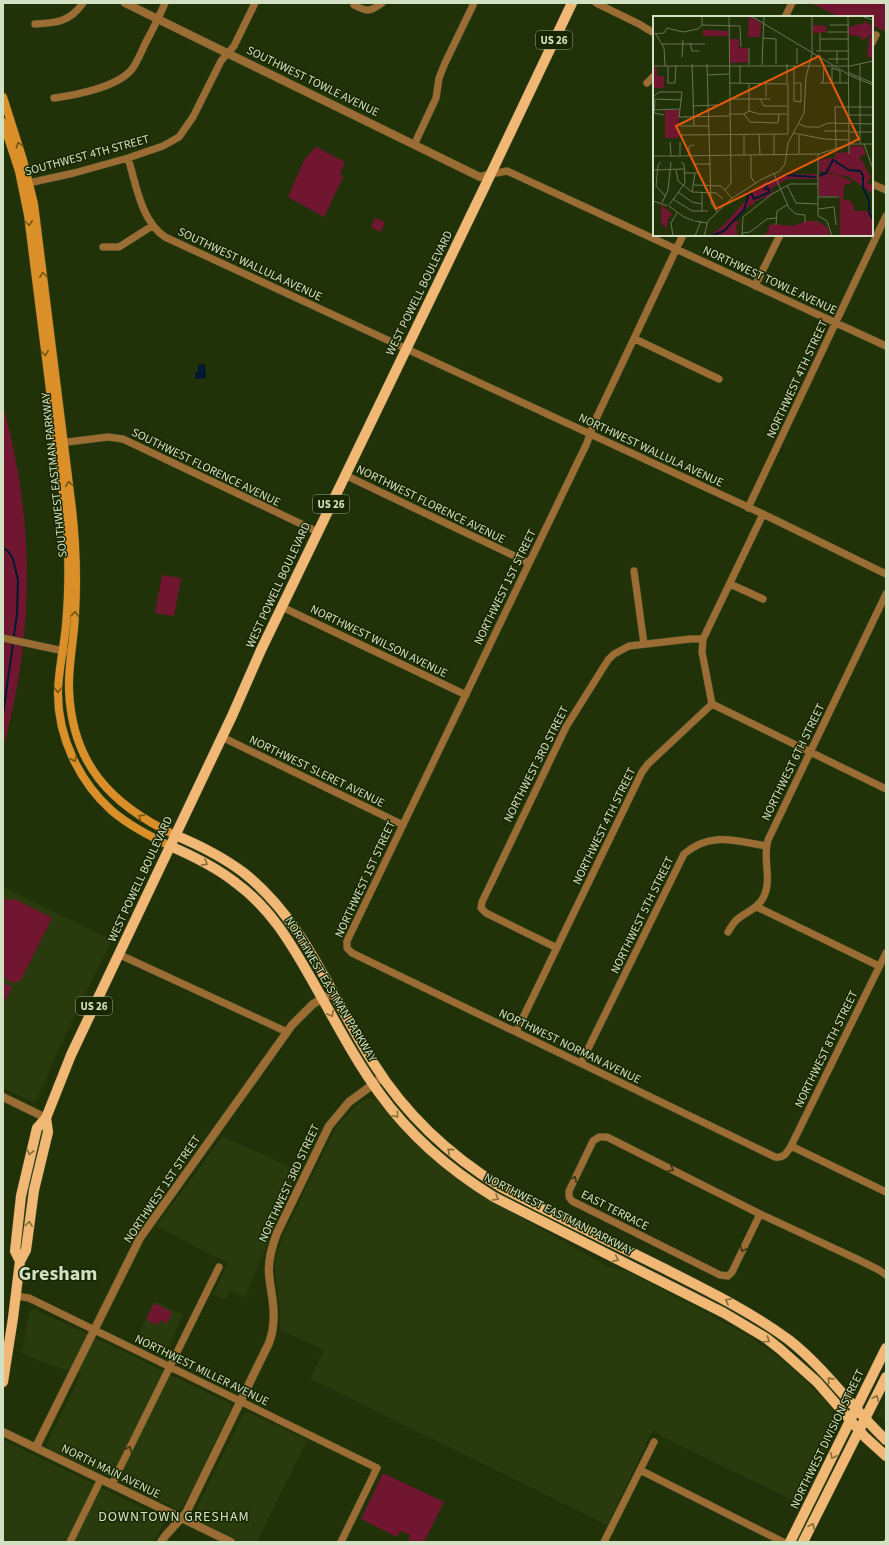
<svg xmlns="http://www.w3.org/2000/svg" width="889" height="1545" font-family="'Source Sans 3',sans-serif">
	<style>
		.built { fill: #293b0c }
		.green { fill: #701631 }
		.water { fill: #001932 }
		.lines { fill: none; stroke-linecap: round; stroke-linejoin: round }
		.stream { stroke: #001932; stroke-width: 2 }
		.minor-casing { stroke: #3d4d26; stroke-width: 8 }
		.tertiary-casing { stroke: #3d4d26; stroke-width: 9 }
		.secondary-casing { stroke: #3d4d26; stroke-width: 9 }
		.primary-casing { stroke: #3d4d26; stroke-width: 11 }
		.minor { stroke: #9b6c34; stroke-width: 7 }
		.tertiary { stroke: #9b6c34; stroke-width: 8 }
		.secondary { stroke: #db8f29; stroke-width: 8 }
		.primary { stroke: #f1b775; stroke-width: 10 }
		.tram { stroke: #aab898; stroke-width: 1 }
		.oneway { stroke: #705612 }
		.oneway2 { stroke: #846f3a }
		.oneway3 { stroke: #39380d }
		.labels { text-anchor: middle; stroke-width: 3; stroke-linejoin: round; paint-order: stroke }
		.shield { fill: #182700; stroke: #9aa888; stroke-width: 1 }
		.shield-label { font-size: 11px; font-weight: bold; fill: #d2e0c3 }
		.street-label { font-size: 12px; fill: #d2e0c3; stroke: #182700 }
		.quarter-label { font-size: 14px; letter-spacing: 1px; fill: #d2e0c3; stroke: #182700 }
		.town-label { font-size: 20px; font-weight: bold; fill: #d2e0c3; stroke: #182700 }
		.inset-river { fill: none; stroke: #001932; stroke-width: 2 }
		.inset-road { fill: none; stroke: #687753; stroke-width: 1 }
		.view { fill: #e8590c; fill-opacity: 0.15; stroke: #e8590c; stroke-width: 2 }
		.inset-edge { fill: none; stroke: #d2e0c3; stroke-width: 2 }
	</style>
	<rect width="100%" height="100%" fill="#213108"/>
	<path class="built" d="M3,886L112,940L58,1050L38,1098L33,1102L3,1088Z
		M367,1098L376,1100L410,1139L452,1175L474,1191L609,1267L627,1271L746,1334L782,1360L799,1375L824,1399L835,1415L838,1428L800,1504L662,1436L653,1430L607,1525L310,1379L324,1350L280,1329V1312L275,1269V1259L283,1235L334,1131L340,1122L360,1102Z
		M223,1136L298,1171L245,1297L231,1291L229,1292L225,1300L213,1295L228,1263L156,1226Z
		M155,1301L183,1315L164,1356L134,1342Z
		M31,1310H36L121,1350L230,1404L232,1407L182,1509L178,1510L121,1482L49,1449L46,1445L81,1374L47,1364L22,1353L27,1321Z
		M886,1396V1422L878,1415Z
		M246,1412L250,1413L307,1440L257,1542H240L192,1517L243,1415Z
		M3,1441H6L52,1464L166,1519L154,1542H3Z"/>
	<path class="green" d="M811,3H886V32L872,25V17H840Z
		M316,147L345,162L340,174L343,177L324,217L288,197L304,160Z
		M375,218L385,222L381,232L371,227Z
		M3,406C35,523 35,631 3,748Z
		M162,575L181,578L174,616L155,613Z
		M6,899L17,900L52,918L21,980L14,983L3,978V900Z
		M3,982L12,987L3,1005Z
		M154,1303L172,1312L167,1323L160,1320L158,1325L146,1320Z
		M383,1473L444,1502L424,1542H413L408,1540L410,1535L400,1531L397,1537L361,1519Z"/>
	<path class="water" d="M205,364L206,378L196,379L195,373L198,372V365Z"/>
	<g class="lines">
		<path class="stream" d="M3,548L8,551L13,559L18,580L17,614L3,715"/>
		<g class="minor-casing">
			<path id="minor" d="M596,3L639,24L654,33
				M354,5C367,12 370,12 382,3
				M785,17L792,3
				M35,24C56,23 70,22 83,3
				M872,43L876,35
				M647,83L654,76
				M54,98C76,95 118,87 132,69C138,61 141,52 145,44C152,31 159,17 165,3
				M414,145L436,98L439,78L445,63L474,3
				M128,158C136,184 141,221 165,237L763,514L886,574
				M491,174L507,171L886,346
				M24,184L74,173L128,158L163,146L179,137L193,117L221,61L234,46L255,3
				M872,184L886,190
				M683,235L593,425L587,443L347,941V948L352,953L775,1157C784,1158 786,1154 791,1146L886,953
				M103,247H119L152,226
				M755,286L780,235
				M635,339L719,379
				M59,443L108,437L123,439L318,532
				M345,475L529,563
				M748,508L886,216
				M634,571L644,644
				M730,584L763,599
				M282,607L466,695
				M3,638L68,652
				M712,704L886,789
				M222,737L403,825
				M757,907L879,966
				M728,932C731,927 734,921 739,918C748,911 758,908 763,898C773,880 762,859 768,840L886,594
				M557,948L486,913L481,908L482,902L566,727L608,660L614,654L629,646L690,639H703
				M118,954L287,1032
				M516,1032L642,772L648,764L712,704L702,652L703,639L763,514
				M581,1063L684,854C710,831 736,841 766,846
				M791,1146L886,1192
				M760,1214L732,1272L728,1276L720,1275L572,1201L569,1197V1191L593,1141L599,1137H607L760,1214L859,1260L879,1270L886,1275
				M16,1296L29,1298L377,1468L341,1542
				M640,1470L783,1542
				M112,1484L219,1267
				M70,1542L101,1479
				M604,1542L654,1442"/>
		</g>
		<g class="tertiary-casing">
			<path id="tertiary" d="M125,3L480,177L491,174
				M3,1097L46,1118
				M3,1432L231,1542
				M36,1447L140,1238L292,1025L313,1004L333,993
				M161,1542L166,1535L186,1513L269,1343C271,1337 273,1331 273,1325C276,1308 270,1290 269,1273C268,1259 272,1246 277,1233L329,1126L349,1102L383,1077"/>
		</g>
		<g class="secondary-casing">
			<path id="secondary" d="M3,97L23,160L34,204L72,509C76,544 77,579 75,615C74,640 68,665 69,690C72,764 111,805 175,835
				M3,122L19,171L28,215L67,525C69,559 69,592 66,625C64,648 58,671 58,694C58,737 79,781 111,810C128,825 150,836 170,846"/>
		</g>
		<g class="primary-casing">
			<path id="primary" d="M175,835C199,845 223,857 244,873C306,922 332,999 374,1064C406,1115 449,1155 501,1187C554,1215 609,1241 663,1268C706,1290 750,1311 789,1340C826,1369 852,1408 886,1440
				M170,846C193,856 216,867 236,883C269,907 289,940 309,975C332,1015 353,1057 380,1094C411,1137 450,1170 494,1197L724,1313L766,1338L780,1349L817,1382L865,1437L886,1456
				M20,1261L15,1251L21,1196L37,1128L46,1118L71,1055L232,716L261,650L485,186L572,3
				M3,1382L13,1318L20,1261L26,1250L34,1190L48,1132L46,1118
				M790,1542L886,1348
				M803,1542L886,1377"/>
		</g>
		<use href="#minor" class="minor"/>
		<use href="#tertiary" class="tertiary"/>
		<use href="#secondary" class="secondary"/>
		<use href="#primary" class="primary"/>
		<path class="tram" d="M882,1542L886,1540"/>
	</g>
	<defs><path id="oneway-chevron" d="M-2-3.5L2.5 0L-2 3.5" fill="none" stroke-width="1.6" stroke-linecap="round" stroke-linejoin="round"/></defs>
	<g class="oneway">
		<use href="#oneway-chevron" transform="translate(19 145) rotate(-108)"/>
		<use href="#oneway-chevron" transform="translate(29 223) rotate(82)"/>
		<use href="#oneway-chevron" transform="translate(43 275) rotate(-97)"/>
		<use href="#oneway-chevron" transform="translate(45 353) rotate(83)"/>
		<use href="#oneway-chevron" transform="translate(69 484) rotate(-97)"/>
		<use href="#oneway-chevron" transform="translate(75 614) rotate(-87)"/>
		<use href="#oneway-chevron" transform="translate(58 690) rotate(91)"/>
		<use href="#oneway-chevron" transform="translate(74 759) rotate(65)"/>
		<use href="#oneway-chevron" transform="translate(141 817) rotate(-148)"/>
	</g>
	<g class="oneway2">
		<use href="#oneway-chevron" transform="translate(205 863) rotate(29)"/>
		<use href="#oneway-chevron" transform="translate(331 1014) rotate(61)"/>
		<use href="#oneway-chevron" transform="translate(396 1115) rotate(49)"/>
		<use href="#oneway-chevron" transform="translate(450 1151) rotate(-140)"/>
		<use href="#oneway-chevron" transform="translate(30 1152) rotate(104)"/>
		<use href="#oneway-chevron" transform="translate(496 1198) rotate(30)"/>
		<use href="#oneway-chevron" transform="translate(29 1224) rotate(-83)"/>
		<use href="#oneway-chevron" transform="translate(616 1259) rotate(26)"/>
		<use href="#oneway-chevron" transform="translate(728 1301) rotate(-152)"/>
		<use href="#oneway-chevron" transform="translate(767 1340) rotate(35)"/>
		<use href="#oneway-chevron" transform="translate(830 1380) rotate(-132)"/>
		<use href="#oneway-chevron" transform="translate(876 1398) rotate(-64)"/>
		<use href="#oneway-chevron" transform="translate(833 1456) rotate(116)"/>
		<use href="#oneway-chevron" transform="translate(812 1526) rotate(-63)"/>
	</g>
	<g class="oneway3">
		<use href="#oneway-chevron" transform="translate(671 1169) rotate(27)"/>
		<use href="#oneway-chevron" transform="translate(574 1179) rotate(-65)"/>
		<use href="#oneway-chevron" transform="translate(743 1249) rotate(116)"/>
		<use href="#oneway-chevron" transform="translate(129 1449) rotate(-64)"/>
	</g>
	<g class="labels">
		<g class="shield">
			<rect x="536" y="31" width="36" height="18" rx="3"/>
			<rect x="313" y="495" width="36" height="18" rx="3"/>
			<rect x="76" y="997" width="36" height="18" rx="3"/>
		</g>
		<g class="shield-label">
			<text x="554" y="44">US 26</text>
			<text x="331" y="508">US 26</text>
			<text x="94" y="1010">US 26</text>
		</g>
		<g class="street-label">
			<text transform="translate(313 81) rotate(26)" y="4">SOUTHWEST TOWLE AVENUE</text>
			<text transform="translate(87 155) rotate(-15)" y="4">SOUTHWEST 4TH STREET</text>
			<text transform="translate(250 264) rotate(25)" y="4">SOUTHWEST WALLULA AVENUE</text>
			<text transform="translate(770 280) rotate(25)" y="4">NORTHWEST TOWLE AVENUE</text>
			<text transform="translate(419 293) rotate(-64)" y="4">WEST POWELL BOULEVARD</text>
			<text transform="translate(797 379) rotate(-65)" y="4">NORTHWEST 4TH STREET</text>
			<text transform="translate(651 450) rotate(25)" y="4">NORTHWEST WALLULA AVENUE</text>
			<text transform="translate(206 467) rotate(26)" y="4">SOUTHWEST FLORENCE AVENUE</text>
			<text transform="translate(54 475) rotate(-96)" y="4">SOUTHWEST EASTMAN PARKWAY</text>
			<text transform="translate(431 504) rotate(26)" y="4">NORTHWEST FLORENCE AVENUE</text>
			<text transform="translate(278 585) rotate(-65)" y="4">WEST POWELL BOULEVARD</text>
			<text transform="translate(505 587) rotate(-64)" y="4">NORTHWEST 1ST STREET</text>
			<text transform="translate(379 641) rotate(26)" y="4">NORTHWEST WILSON AVENUE</text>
			<text transform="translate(793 762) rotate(-64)" y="4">NORTHWEST 6TH STREET</text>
			<text transform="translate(536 764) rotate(-63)" y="4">NORTHWEST 3RD STREET</text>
			<text transform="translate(317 771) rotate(26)" y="4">NORTHWEST SLERET AVENUE</text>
			<text transform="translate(604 826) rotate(-64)" y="4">NORTHWEST 4TH STREET</text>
			<text transform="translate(140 879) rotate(-65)" y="4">WEST POWELL BOULEVARD</text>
			<text transform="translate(365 879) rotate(-65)" y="4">NORTHWEST 1ST STREET</text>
			<text transform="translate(642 915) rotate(-64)" y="4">NORTHWEST 5TH STREET</text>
			<text transform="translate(331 989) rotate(59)" y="4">NORTHWEST EASTMAN PARKWAY</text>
			<text transform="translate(570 1046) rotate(26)" y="4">NORTHWEST NORMAN AVENUE</text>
			<text transform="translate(826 1049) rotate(-64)" y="4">NORTHWEST 8TH STREET</text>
			<text transform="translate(289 1183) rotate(-65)" y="4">NORTHWEST 3RD STREET</text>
			<text transform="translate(162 1189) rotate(-56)" y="4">NORTHWEST 1ST STREET</text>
			<text transform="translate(615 1210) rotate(27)" y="4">EAST TERRACE</text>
			<text transform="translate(559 1214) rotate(27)" y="4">NORTHWEST EASTMAN PARKWAY</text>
			<text transform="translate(202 1370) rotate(26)" y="4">NORTHWEST MILLER AVENUE</text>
			<text transform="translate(827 1439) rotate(-64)" y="4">NORTHWEST DIVISION STREET</text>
			<text transform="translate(111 1471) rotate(26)" y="4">NORTH MAIN AVENUE</text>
		</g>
		<g class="quarter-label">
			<text x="174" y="1521">DOWNTOWN GRESHAM</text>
		</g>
		<g class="town-label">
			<text x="58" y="1280">Gresham</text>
		</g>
	</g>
	<g transform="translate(653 16)">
		<rect width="220" height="220" fill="#213108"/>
		<path d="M96,0L108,7L107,21H95ZM212,5L220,11V18L210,24L206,20L196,19V11L211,7ZM160,9L173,10V16L160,17ZM50,14L75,15V20H50ZM220,19V41H214L216,23ZM77,23H86V32H95V46L76,47ZM0,51H4V60H11V72H0ZM12,94H26V122H12ZM197,130H210L213,139L206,140L218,161L214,168H220V178L196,161L166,155V144L183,141L181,137L197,136ZM166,157L184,159L199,165L197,168L191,169L190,184H196L201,190V195H217L220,202V220H187V180H166ZM132,158H164V163H134L119,172V177L114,182L111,181L100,187L102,191L99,188L85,199L82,203L85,207L88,206L83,210L85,220H56L71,209L103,172L119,162ZM8,188L21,200L18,199L15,203L13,220V210L8,209ZM153,205H164L174,211L178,220H109V215L110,219L114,217L117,208L140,210Z" fill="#701631"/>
		<path class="inset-river" d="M166,160L173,157L180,144L196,154L207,155L210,159V172L216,184V196L220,204M58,220L71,215L91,194L96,177H98L101,183L117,176L116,173H112L116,165L131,159L163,161"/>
		<path class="inset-road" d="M98,0L198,60L220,69M195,0L196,138M208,0L220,4M49,9L87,10L88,31M177,9H196M14,12L30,16L45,13L49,9V0M174,16H196M0,18L11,17L14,12M3,18L11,32L12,50M109,22L123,23V48M167,23H196M37,27L39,35H46M9,28H52M163,35H196M167,35V17M184,35V48M29,41L30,24M175,43H196M39,48L41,110M54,48L58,187L64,196M144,48V32M207,48V127M96,49V32M109,49L111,0M0,50H197L220,45M15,50V67H22L23,49M87,50V67M179,52L187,55V67M196,57L220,67M55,59L76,58M134,67V48M141,67H148V86L141,85V49M167,67H196M170,67L171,48M179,67V51M0,81L6,76H29L26,101L76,100M113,81V67M0,83L29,84M76,83H117M107,83L111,90H135M2,84L1,97L11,99M39,90L65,89M0,94L26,93M96,95V67M76,98H91L96,95L106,98H135M91,98L97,106L125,107L126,98M196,99H220M146,108L154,111H166L175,107L220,108M27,110H55M171,115H196M196,116H220M140,117L171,123L196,124M91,118V139M106,118L107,139M27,119L135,118V68L76,67M146,119V138M17,126L18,140M27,126V140M211,128L220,153M183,132L182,91H220M165,138V200L174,205L179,220M36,139V130L41,129M98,139V161L102,167M121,139V118M0,140H21M20,140L166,138L197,128H220M8,146L5,149L3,170L12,180M40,148H58M0,154L31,153M23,154L25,165L39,176L63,177L70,183M32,157H46L47,160M121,158L136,192L143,198L152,199V207M41,169L68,170L79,182M134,169L143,187L165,188M72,174L78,167L76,0M25,176L39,186L49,188M39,176L42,157M165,181H186M20,183L39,195H55M0,185L15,190M9,187L15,174L18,146M16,189L32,167L31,148L28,146M16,190L31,201L41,205M181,191L183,209M165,193L181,191M49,196V177M42,205L54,207M123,209L124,195L134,189M89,217L97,216L114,203L123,202M20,220L18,207L24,197M42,220L48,205M51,220L55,205L78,183L109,163L127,155L132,148L135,127L151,97L153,61L159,38V0M89,220L90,201L119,178L137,168H165"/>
		<path class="view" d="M166,40L206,123L63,193L23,110Z"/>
		<rect width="220" height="220" class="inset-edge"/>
	</g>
	<rect width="889" height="1545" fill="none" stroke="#d2e0c3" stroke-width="8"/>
</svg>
